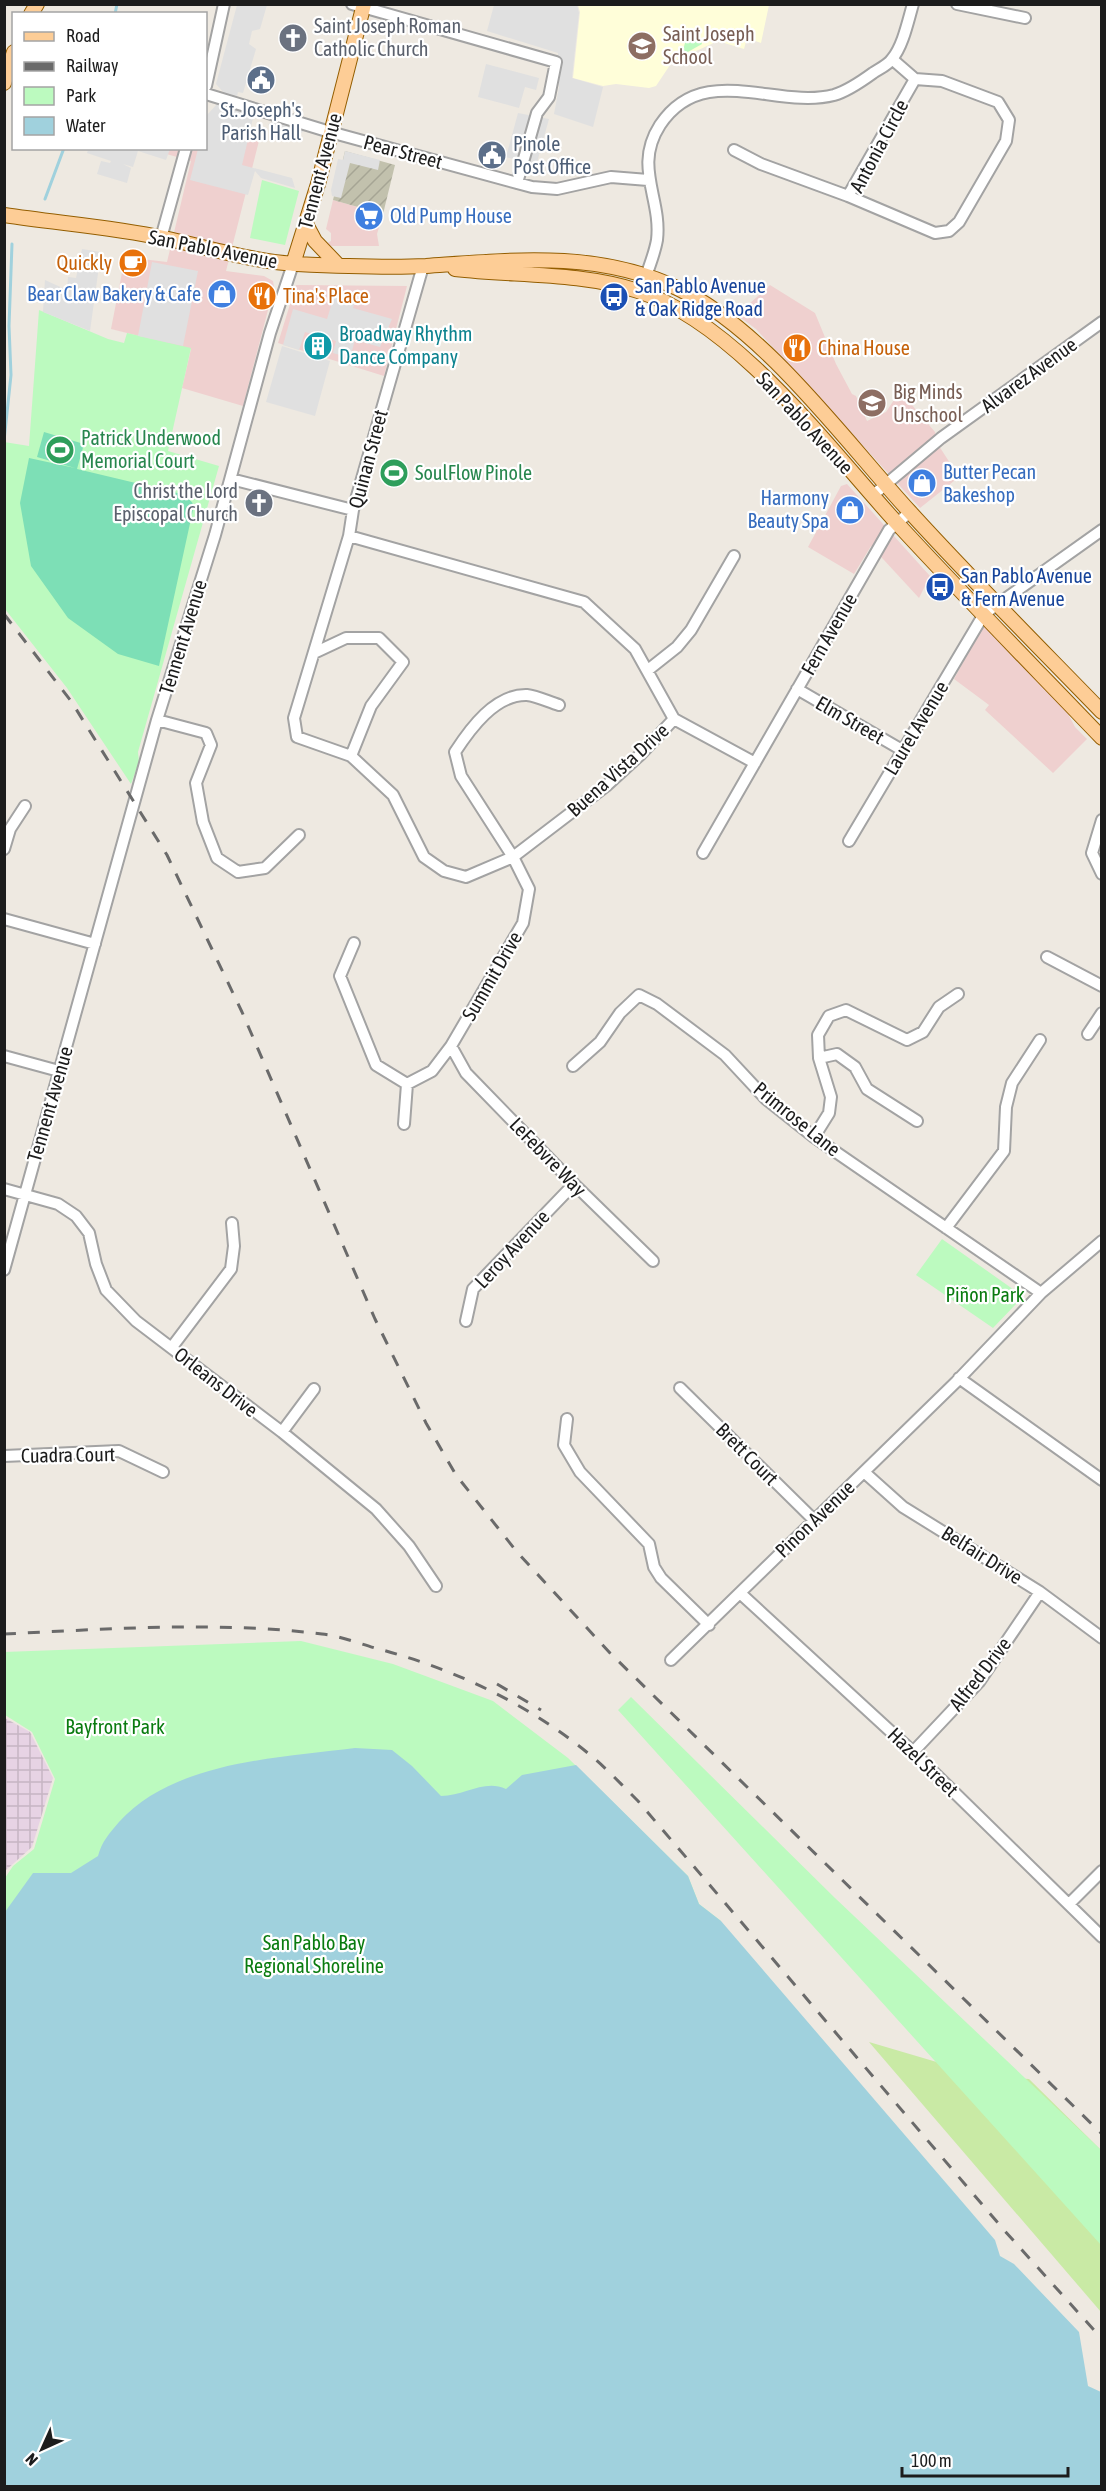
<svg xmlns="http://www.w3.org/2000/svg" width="1106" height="2491" font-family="'Asap Condensed',sans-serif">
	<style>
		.commercial { fill: #efd0cf }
		.industrial { fill: url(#industrial-grid) }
		.education { fill: #fffed9 }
		.construction { fill: url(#construction-furrows) }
		.grass { fill: #c9eaa5 }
		.park { fill: #bcfabf }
		.pitch { fill: #7ddfb6 }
		.parking { fill: #e0e0e0 }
		.water { fill: #a0d1dd }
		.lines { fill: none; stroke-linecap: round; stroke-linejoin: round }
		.stream { stroke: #a0d1dd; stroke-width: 3 }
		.minor-casing { stroke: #a3a3a3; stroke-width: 14 }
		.major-casing { stroke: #945e00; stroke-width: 16 }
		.minor { stroke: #fff; stroke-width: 10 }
		.major { stroke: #fdcd96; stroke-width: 14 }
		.rail { stroke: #6a6a6a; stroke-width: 3; stroke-dasharray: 12 12; stroke-linecap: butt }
		.labels { text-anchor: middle; stroke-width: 4.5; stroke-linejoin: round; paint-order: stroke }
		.worship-label { font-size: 20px; fill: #5b616d; stroke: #fff; text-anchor: start }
		.education-label { font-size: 20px; fill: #785e54; stroke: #fff; text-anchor: start }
		.service-label { font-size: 20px; fill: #4e5e75; stroke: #fff }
		.street-label { font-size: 20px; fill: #1c1c1c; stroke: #fff }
		.shop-label { font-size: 20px; fill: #366cbe; stroke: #fff; text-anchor: start }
		.food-label { font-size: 20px; fill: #c56008; stroke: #fff; text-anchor: start }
		.transit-label { font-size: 20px; fill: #164399; stroke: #fff; text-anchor: start }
		.culture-label { font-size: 20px; fill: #0d838f; stroke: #fff; text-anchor: start }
		.leisure-label { font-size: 20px; fill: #27864d; stroke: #fff; text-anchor: start }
		.park-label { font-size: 20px; fill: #097b0f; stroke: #fff }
	</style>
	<defs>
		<pattern id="industrial-grid" width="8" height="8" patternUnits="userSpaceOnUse" patternTransform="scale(1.5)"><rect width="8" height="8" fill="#e7d3e4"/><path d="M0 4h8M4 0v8" fill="none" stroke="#c6b5c3"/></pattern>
		<pattern id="construction-furrows" width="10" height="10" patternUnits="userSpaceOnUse" patternTransform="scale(1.5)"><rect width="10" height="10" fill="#c2c1ad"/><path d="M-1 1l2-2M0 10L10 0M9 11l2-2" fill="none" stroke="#a6a594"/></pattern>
	</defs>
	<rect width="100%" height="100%" fill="#eee9e1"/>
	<path class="commercial" d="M206,116L261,133L226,271L264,276L273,281L274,287L243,406L182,388L191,349L111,329L125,257L167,262L191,161L149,149L206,148Z
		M333,200L383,214L377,234L379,246H331L327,243L331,241V233L326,229Z
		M296,285L407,286L384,376L278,343Z
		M770,285L815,313L836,364L852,394L856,396L867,421L886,412L900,391L935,432L939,446L959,477L920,508L756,329L737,315Z
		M847,484L930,576L919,598L871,546L854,574L808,547L841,486Z
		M983,625L1067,712L1075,727L1087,739L1053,773L985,710L989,705L954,679Z"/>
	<path class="industrial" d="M5,1718L30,1732L53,1778L32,1847L5,1871Z"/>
	<path class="education" d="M578,5H769L761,43L747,38L744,49L718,41L672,62L656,86L649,88L616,84L603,86L573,78L580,12Z"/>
	<path class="construction" d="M345,151L395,165L383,214L333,200Z"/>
	<path class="grass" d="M869,2042L984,2076L1029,2079L1101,2150V2312Z"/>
	<path class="park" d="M689,29L698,33L702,44L686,53L683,50Z
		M262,180L299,191L285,245L250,238Z
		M39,310L108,339L124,343L127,333L191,348L168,451L219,466L138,752L139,762L131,784L67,688L5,609L4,442L29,446Z
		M942,1239L1017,1292V1303L993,1328L916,1275Z
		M301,1641L393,1664L493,1701L568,1758L688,1876L699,1904L721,1921L5,2251V1878L13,1866L34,1849L55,1779L32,1732L5,1715L4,1652Z
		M631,1697L835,1898L1101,2150V2245L618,1710Z"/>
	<path class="pitch" d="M44,432L84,444L77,469L186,495L194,505L159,666L118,654L68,618L31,566L20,503L29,458L75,468L37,457Z"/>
	<path class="parking" d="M237,5H267L260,29L252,31L249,44L256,49L243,93L238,92L237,96L224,93L216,84Z
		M494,5H577L579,13L572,78L603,87L593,127L554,114L559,87L558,53L487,31Z
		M486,64L539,78L536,90L525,87L519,108L478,97Z
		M217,104L254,114L242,165L292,178L295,188L261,178L255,171L248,195L190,180L198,149L206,148L207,115Z
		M518,113L549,119L536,166L506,157Z
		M276,118L307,128L300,134L268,125Z
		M84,149V148L170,149L166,160L138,151L133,167L123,164L131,168L127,183L97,174L101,161L110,163L111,161L87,153L88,150Z
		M345,151L380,160L378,170L350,163L341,198L332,196L331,190L338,159L343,160Z
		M82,249L101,252L90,331L43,312L45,280L67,290L68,277L76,278Z
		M152,262L198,271L183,346L138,336Z
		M336,290L357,294L353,308L392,319L380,347L355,340L350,358L333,353L336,341L305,332L299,350L283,345L293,309L327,319Z
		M282,346L330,361L315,416L266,402Z"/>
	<path class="water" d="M355,1748L392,1750L412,1766L441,1796C465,1796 484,1779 506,1789L522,1775L576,1765L688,1876L699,1904L721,1921L995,2240L1000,2256L1014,2264L1079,2332L1088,2386L1101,2392V2486H5V1912L33,1873H71L98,1856C102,1841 109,1834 119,1822C174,1761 278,1758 355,1748Z"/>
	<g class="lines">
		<path class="stream" d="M115,14L117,4
			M45,199L64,148
			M4,441L11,375L9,326L12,244"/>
		<g class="minor-casing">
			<path id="minor" d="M352,4L556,62L549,97L537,113L517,183
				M957,4L1025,18
				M892,59L915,79L942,81L998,102L1009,120L1006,141L959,222L949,231L935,233L848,196L915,79
				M206,86L224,4
				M206,94L330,132L532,187L557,189L611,177L648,180
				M734,150L761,164L848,196
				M161,238L186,148
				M640,292C646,275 654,257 657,240C662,198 633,167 660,125C703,60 776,110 834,95C848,91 862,81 873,73C879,69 888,65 892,59C903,46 908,21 913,4
				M231,479L353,510
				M872,496L941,438L1102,322
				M349,536L584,602L635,649L674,719
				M314,653L346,638H379L403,662L371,706L351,756L393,795L424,857L444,871L466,877L513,857L606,786L641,754L674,719
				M648,670L677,647L691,630L734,556
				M797,689L902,750
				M674,719L755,763
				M157,720L206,733L211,745L196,783L203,822L217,858L238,872L265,868L299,835
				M351,756L297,737L294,718L349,536L353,510L423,266
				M1102,820L1092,853L1102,874
				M849,841L984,614L1102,530
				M4,849L10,829L25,806
				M703,853L889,530L910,512
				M4,919L95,944
				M354,943L340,976L376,1065L407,1084L432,1071L451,1046L523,923L529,889L513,857L461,776L455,752C470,729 495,694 527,695C537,696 549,702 559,705
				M1047,957L1102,986
				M1088,1034L1102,1013
				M451,1046L466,1073L574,1184L653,1261
				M4,1056L59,1071
				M819,1058L837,1054L855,1067L867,1089L917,1121
				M573,1066L600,1042L620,1013L639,995L657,1004L725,1055L766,1099L814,1137L1041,1293
				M404,1124L407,1084
				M814,1137L829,1113L831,1097L819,1058L818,1035L829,1016L846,1010L907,1040L923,1032L939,1007L958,994
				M4,1189L58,1204L76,1216L89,1233L96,1264L106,1290L136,1321L282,1432L376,1509L409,1546L436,1586
				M946,1228L1004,1151L1006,1107L1012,1083L1040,1040
				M4,1270L157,720L215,535L270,333L293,264
				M466,1321L473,1289L574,1184
				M172,1347L231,1269L234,1246L232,1223
				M959,1378L1102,1480
				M680,1388L814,1520
				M567,1419L564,1445L580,1472L649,1544L654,1567L661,1578L709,1625
				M282,1432L314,1389
				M4,1456L119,1451L163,1472
				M864,1472L903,1507L1040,1592L1102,1638
				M740,1593L913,1752L1102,1937
				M671,1660L956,1382L1041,1293L1102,1241
				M913,1752L979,1682L1040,1592
				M1069,1904L1102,1871"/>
		</g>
		<g class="major-casing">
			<path id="major" d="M31,14L37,4
				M4,83L14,52
				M4,215C57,223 112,227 164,238C206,247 254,262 297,264C339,266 383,268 426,266C512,260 598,250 679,289C765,330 845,441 910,512C972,580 1037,645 1102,712
				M307,226L315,241L337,264
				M293,264L318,184L364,4
				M455,269C516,276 579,272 638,291C736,323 828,447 895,521C963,595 1033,666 1102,738"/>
		</g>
		<use href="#minor" class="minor"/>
		<use href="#major" class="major"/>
		<path class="rail" d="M4,614L71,701L167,855L242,1012L375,1319L426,1423L456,1475L517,1552L610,1653L1102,2134
			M4,1634C109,1629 218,1621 322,1634C340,1636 358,1643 375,1648C452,1668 527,1703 589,1754C606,1768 622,1785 638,1801L1004,2230L1102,2339
			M497,1684L541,1710"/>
	</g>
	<defs>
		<g id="church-disc" transform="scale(1.5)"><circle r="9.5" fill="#6b7280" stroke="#fff"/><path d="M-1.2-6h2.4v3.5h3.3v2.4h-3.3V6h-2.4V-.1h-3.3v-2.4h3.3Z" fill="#fff"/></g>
		<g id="school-disc" transform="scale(1.5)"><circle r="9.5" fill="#8d6e63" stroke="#fff"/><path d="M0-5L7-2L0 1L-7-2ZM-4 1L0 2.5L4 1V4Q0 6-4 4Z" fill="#fff"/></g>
		<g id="civic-disc" transform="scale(1.5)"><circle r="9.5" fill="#5c6f8a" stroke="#fff"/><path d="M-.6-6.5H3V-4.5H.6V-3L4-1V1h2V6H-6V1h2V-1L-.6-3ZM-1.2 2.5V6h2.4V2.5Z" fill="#fff"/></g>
		<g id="supermarket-disc" transform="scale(1.5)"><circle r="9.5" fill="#3f7fe0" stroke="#fff"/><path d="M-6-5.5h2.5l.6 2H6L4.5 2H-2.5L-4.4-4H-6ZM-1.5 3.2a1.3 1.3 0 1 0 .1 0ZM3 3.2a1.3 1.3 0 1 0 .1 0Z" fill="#fff"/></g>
		<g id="cafe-disc" transform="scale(1.5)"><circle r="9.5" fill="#e8710a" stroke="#fff"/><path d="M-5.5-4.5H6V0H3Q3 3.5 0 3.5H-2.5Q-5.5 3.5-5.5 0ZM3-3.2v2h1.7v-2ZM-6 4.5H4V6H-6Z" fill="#fff"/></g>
		<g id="shop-disc" transform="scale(1.5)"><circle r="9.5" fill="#3f7fe0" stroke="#fff"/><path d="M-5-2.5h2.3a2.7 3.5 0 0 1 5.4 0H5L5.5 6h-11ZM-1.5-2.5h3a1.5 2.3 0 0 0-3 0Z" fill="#fff"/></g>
		<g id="restaurant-disc" transform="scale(1.5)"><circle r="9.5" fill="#e8710a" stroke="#fff"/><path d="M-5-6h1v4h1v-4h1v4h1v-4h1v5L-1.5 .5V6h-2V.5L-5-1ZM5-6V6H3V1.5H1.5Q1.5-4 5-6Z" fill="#fff"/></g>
		<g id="bus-disc" transform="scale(1.5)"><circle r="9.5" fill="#1a4fb4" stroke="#fff"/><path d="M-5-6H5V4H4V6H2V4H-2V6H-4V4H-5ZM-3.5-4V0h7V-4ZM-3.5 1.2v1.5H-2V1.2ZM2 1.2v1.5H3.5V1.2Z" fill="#fff"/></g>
		<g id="building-disc" transform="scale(1.5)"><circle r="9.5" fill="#0f9aa8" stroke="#fff"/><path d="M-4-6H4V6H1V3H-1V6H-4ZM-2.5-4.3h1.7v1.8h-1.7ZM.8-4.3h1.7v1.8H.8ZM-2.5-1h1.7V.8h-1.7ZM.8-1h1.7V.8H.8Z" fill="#fff"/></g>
		<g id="stadium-disc" transform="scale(1.5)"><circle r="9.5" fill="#2e9e5b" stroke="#fff"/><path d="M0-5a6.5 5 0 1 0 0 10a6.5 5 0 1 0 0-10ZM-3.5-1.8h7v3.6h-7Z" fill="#fff"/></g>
	</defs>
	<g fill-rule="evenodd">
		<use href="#church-disc" x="293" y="38"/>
		<use href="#school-disc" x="642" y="46"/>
		<use href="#civic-disc" x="261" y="80"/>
		<use href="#civic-disc" x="492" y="155"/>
		<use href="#supermarket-disc" x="369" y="216"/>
		<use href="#cafe-disc" x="133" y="263"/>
		<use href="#shop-disc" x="222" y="294"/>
		<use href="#restaurant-disc" x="262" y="296"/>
		<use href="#bus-disc" x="614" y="297"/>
		<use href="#building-disc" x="318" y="346"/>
		<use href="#restaurant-disc" x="797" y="348"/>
		<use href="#school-disc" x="872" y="403"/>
		<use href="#stadium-disc" x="60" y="450"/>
		<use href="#stadium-disc" x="394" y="473"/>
		<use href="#shop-disc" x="922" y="483"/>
		<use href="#church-disc" x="259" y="503"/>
		<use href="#shop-disc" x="850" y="510"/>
		<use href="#bus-disc" x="940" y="587"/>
	</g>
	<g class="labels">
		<g class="worship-label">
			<text x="314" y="33">Saint Joseph Roman<tspan x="314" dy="23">Catholic Church</tspan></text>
			<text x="238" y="498" text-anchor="end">Christ the Lord<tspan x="238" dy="23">Episcopal Church</tspan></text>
		</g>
		<g class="education-label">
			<text x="663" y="41">Saint Joseph<tspan x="663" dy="23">School</tspan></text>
			<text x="893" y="399">Big Minds<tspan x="893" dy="23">Unschool</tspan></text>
		</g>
		<g class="service-label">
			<text x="261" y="117">St. Joseph's<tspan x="261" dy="23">Parish Hall</tspan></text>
			<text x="513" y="151" text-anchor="start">Pinole<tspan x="513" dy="23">Post Office</tspan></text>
		</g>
		<g class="street-label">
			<text transform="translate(879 146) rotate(-62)" y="7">Antonia Circle</text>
			<text transform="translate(403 152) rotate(15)" y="7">Pear Street</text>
			<text transform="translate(320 171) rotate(-75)" y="7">Tennent Avenue</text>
			<text transform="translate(213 249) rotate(11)" y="7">San Pablo Avenue</text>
			<text transform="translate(1029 375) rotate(-36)" y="7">Alvarez Avenue</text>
			<text transform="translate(805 423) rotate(47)" y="7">San Pablo Avenue</text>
			<text transform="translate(368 459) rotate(-75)" y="7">Quinan Street</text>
			<text transform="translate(829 634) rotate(-60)" y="7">Fern Avenue</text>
			<text transform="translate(183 637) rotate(-73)" y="7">Tennent Avenue</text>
			<text transform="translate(850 720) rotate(30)" y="7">Elm Street</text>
			<text transform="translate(916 728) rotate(-59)" y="7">Laurel Avenue</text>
			<text transform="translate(618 770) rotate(-42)" y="7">Buena Vista Drive</text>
			<text transform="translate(492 976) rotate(-60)" y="7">Summit Drive</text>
			<text transform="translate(50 1104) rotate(-74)" y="7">Tennent Avenue</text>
			<text transform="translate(797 1119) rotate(39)" y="7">Primrose Lane</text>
			<text transform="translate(548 1157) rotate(46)" y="7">LeFebvre Way</text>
			<text transform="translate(512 1249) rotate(-47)" y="7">Leroy Avenue</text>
			<text transform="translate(216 1382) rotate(38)" y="7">Orleans Drive</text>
			<text transform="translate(747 1454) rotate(45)" y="7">Brett Court</text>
			<text transform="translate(68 1455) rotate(-1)" y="7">Cuadra Court</text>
			<text transform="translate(815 1519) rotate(-44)" y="7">Pinon Avenue</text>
			<text transform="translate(982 1555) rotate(32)" y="7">Belfair Drive</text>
			<text transform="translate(980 1674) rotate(-52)" y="7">Alfred Drive</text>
			<text transform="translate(923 1762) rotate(44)" y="7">Hazel Street</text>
		</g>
		<g class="shop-label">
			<text x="390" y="223">Old Pump House</text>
			<text x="201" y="301" text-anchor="end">Bear Claw Bakery &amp; Cafe</text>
			<text x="943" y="479">Butter Pecan<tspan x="943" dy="23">Bakeshop</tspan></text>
			<text x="829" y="505" text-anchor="end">Harmony<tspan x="829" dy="23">Beauty Spa</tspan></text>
		</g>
		<g class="food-label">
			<text x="112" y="270" text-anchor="end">Quickly</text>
			<text x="283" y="303">Tina's Place</text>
			<text x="818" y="355">China House</text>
		</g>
		<g class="transit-label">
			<text x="635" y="293">San Pablo Avenue<tspan x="635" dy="23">&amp; Oak Ridge Road</tspan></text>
			<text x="961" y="583">San Pablo Avenue<tspan x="961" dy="23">&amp; Fern Avenue</tspan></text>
		</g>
		<g class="culture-label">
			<text x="339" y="341">Broadway Rhythm<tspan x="339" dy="23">Dance Company</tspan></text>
		</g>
		<g class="leisure-label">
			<text x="81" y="445">Patrick Underwood<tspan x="81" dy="23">Memorial Court</tspan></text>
			<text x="415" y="480">SoulFlow Pinole</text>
		</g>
		<g class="park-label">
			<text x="985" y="1302">Piñon Park</text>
			<text x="115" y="1734">Bayfront Park</text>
			<text x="314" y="1950">San Pablo Bay<tspan x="314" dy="23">Regional Shoreline</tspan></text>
		</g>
	</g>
	<rect width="1106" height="2491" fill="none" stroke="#1c1c1c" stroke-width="12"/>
	<rect x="12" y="12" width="195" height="138" fill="#ffffff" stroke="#a4a4a4" stroke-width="1.5"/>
	<rect x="24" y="32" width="30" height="9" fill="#fdcd96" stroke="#a4a4a4" stroke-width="1.5"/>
	<text x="66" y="42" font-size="18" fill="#1c1c1c">Road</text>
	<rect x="24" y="62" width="30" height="9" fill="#6a6a6a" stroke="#a4a4a4" stroke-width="1.5"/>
	<text x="66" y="72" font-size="18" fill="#1c1c1c">Railway</text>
	<rect x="24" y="87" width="30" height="18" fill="#bcfabf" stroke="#a4a4a4" stroke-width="1.5"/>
	<text x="66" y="102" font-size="18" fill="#1c1c1c">Park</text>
	<rect x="24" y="117" width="30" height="18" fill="#a0d1dd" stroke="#a4a4a4" stroke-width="1.5"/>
	<text x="66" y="132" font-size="18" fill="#1c1c1c">Water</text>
	<g transform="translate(42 2449) rotate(225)" stroke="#ffffff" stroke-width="4.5" paint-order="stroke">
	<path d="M0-4.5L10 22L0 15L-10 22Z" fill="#1c1c1c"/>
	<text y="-9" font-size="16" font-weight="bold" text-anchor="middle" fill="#1c1c1c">N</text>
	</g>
	<path d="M902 2467v9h166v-9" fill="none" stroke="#1c1c1c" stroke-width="3"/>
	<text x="911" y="2467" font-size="18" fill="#1c1c1c" stroke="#ffffff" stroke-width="4.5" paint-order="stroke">100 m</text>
</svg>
